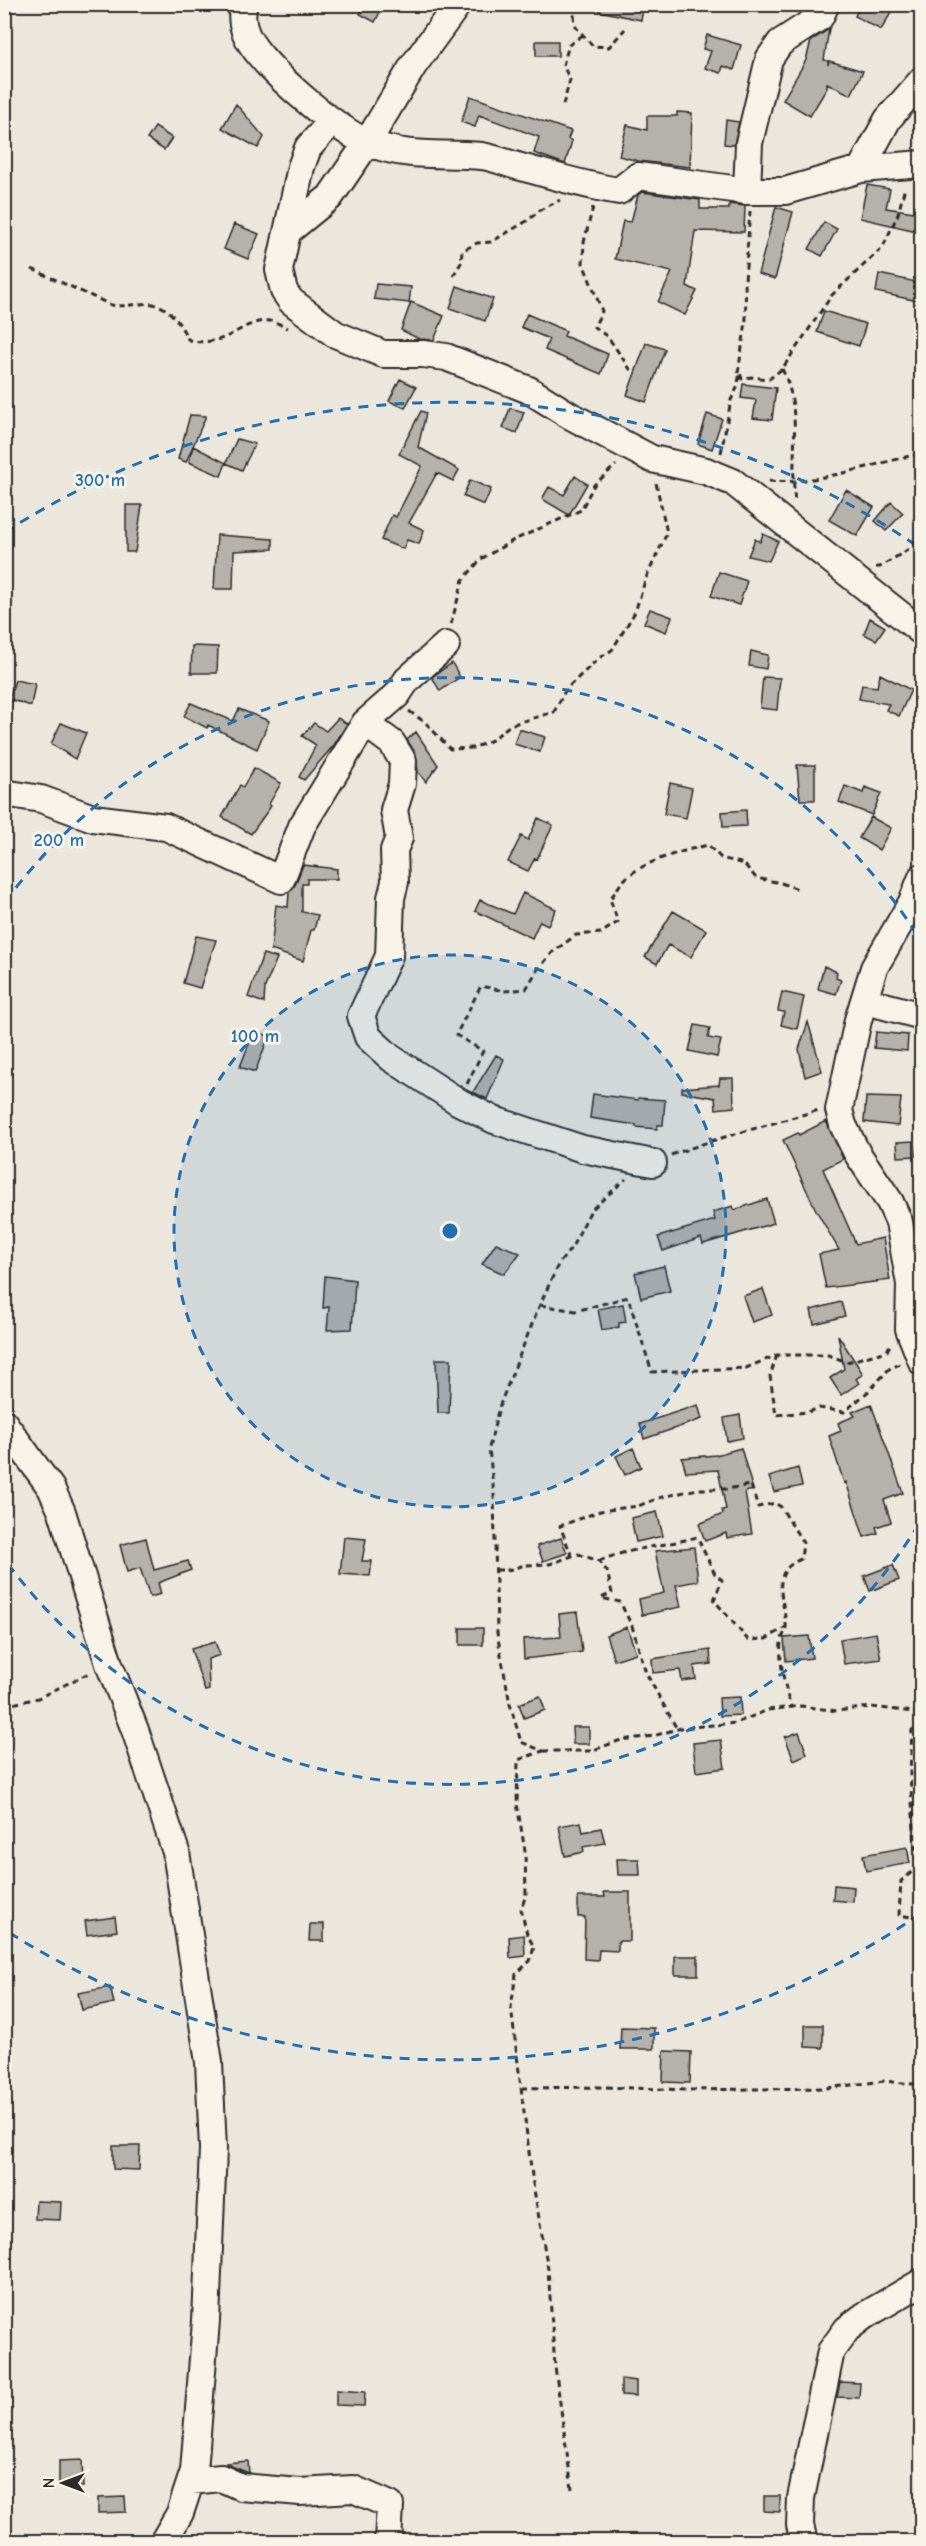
<svg xmlns="http://www.w3.org/2000/svg" width="926" height="2546" font-family="'Comic Neue',sans-serif">
	<style>
		.building { fill: #b5b2ab; stroke: #2b2b2b; stroke-width: 1.5 }
		.lines { fill: none; stroke-linecap: round; stroke-linejoin: round }
		.minor-casing { stroke: #2b2b2b; stroke-width: 30 }
		.path { stroke: #2b2b2b; stroke-width: 3; stroke-dasharray: 6 4.5; stroke-linecap: butt }
		.minor { stroke: #f7f3e8; stroke-width: 26 }
		.ring { fill: none; stroke: #1f6fb2; stroke-width: 3; stroke-dasharray: 10 8 }
		.centre { fill: #1f6fb2; stroke: #f7f3e8; stroke-width: 3 }
		.ring-label { font-size: 18px; text-anchor: middle; font-weight: bold; fill: #1f6fb2; stroke: #f7f3e8; stroke-width: 6; stroke-linejoin: round; paint-order: stroke }
	</style>
	<rect width="100%" height="100%" fill="#ebe7dd"/>
	<filter id="ink" filterUnits="userSpaceOnUse"><feTurbulence type="fractalNoise" baseFrequency=".0167" numOctaves="2"/><feDisplacementMap in="SourceGraphic" scale="12" xChannelSelector="R" yChannelSelector="G"/><feConvolveMatrix kernelMatrix="1 2 1 2 8 2 1 2 1" color-interpolation-filters="sRGB"/></filter>
	<g filter="url(#ink)">
		<path class="building" d="M365,4H384L375,22L360,14Z
			M599,4H644L641,20L599,11Z
			M861,4H881L892,11L881,30L855,16Z
			M829,29L824,60L828,61V65L829,61L863,71L851,95L827,83V88L810,116L783,100L806,60L811,41Z
			M707,35L741,45L734,70L723,66L721,73L705,68L711,51L703,49Z
			M536,41H558V56H536Z
			M470,96L571,131L568,139L572,141L565,164L534,153L539,137L479,115L475,127L461,122Z
			M236,104L264,137L258,148L222,128Z
			M677,112L692,113L690,167L638,161L619,156L627,125L647,130V116H677Z
			M726,120L739,122L734,145L724,144Z
			M155,127L172,138L164,150L147,139Z
			M867,185L890,189L886,208L921,213V232L860,218Z
			M642,192L700,200V209H729V204L745,206L744,232L695,231L687,286L697,291L685,315L658,302L672,272L615,259L623,221L631,222L638,195Z
			M776,207L793,212L775,279L758,274Z
			M824,222L837,229L822,256L809,249Z
			M234,224L259,234L248,259L224,249Z
			M879,274L921,283L918,301L876,292Z
			M376,284L411,287L409,303L374,299Z
			M457,286L493,299L485,321L450,308Z
			M411,302L444,316L434,340L419,339L401,330Z
			M824,311L866,324L859,346L817,332Z
			M527,314L566,331L564,336L608,354L601,374L545,350L549,339L521,327Z
			M646,343L665,349L646,402L627,395Z
			M400,379L416,387L405,408L389,401Z
			M743,384L776,388L772,420L753,418L756,400L741,398Z
			M510,408L524,412L517,433L503,428Z
			M421,411L426,413L418,447L459,470L453,481L437,473L409,523L424,530L419,544L407,540L403,549L381,540L392,515L396,517L422,466L399,454Z
			M707,414L722,419L712,449L698,444Z
			M190,415L206,416L186,462L178,459Z
			M237,439L255,444L242,470L226,463Z
			M193,446L226,463L221,476L189,462Z
			M575,476L587,484L569,515L542,499L549,487L564,495Z
			M470,480L491,489L484,505L463,496Z
			M846,490L874,507L857,536L829,520Z
			M891,502L903,513L886,531L875,521Z
			M126,505H142L135,552H126Z
			M763,534L778,541L769,561L748,556L755,539L760,542Z
			M217,535L273,539V549L234,551L233,589H214Z
			M719,572L747,581L739,605L711,596Z
			M650,609L672,617L666,632L644,623Z
			M870,618L885,627L876,640L864,634Z
			M192,646L218,647L217,673H191Z
			M751,651L768,655L766,669L749,666Z
			M452,663L460,677L440,691L432,677Z
			M880,674L911,690L899,716L886,710L889,704L859,699L862,685L877,687Z
			M763,677L780,678L777,710L760,708Z
			M15,680L35,684L31,706L9,699Z
			M191,703L233,721L239,709L269,721L257,749L208,725L207,728L184,716Z
			M338,718L347,724L334,745L304,780L299,777L316,745L302,736L314,723L326,731Z
			M61,723L86,733L75,759L51,744Z
			M519,729L545,737L540,752L514,744Z
			M416,732L438,765L426,782L418,772L416,754L407,740Z
			M797,765H815V800H800Z
			M254,768L281,783L269,804L271,806L251,834L222,817L240,785L243,787Z
			M670,783L692,788L686,818L664,814Z
			M845,786L863,793L865,787L881,793L872,815L839,802Z
			M746,810L747,826L723,827L722,812Z
			M871,817L891,828L879,850L859,838Z
			M538,818L553,825L537,859L535,858L528,871L508,862L521,836L528,840Z
			M303,865L337,869V879H307V884H302V912L318,915L314,930H311L303,961L271,950L276,905L288,907L289,892L295,885Z
			M523,893L556,909L548,925L540,921L532,938L475,911L480,900L513,914Z
			M673,911L706,930L691,957L668,945L657,964L645,957Z
			M196,936L216,940L200,988L183,983Z
			M263,954L277,958L265,987L264,1003L248,997Z
			M824,966L837,972L836,978L841,980L836,994L818,989Z
			M782,992L804,997L797,1029L781,1025L784,1012L778,1011Z
			M808,1022L822,1071L805,1077L799,1049Z
			M695,1025L710,1028L708,1038L721,1040L717,1057L689,1051Z
			M254,1031L269,1036L255,1072L240,1067Z
			M876,1032L908,1035L907,1051L874,1048Z
			M496,1055L504,1059L487,1099L473,1092Z
			M720,1078H733L734,1107L716,1109L715,1098L682,1092V1088L719,1085Z
			M593,1094L638,1100V1098L665,1100L663,1125H658L657,1129L636,1127V1125L590,1118Z
			M866,1097L901,1098L898,1126L864,1122Z
			M826,1121L843,1159L823,1169L856,1244L883,1238L890,1280L826,1288L819,1254L839,1250L816,1210L783,1140L798,1133L799,1135Z
			M915,1141L916,1156L898,1157L897,1142Z
			M767,1199L774,1223L703,1244L701,1238L663,1251L658,1237L715,1220L713,1212L733,1206L734,1210Z
			M496,1243L520,1253L504,1274L482,1264Z
			M664,1266L670,1291L641,1298L635,1273Z
			M325,1276L355,1280L352,1329L327,1330L329,1307L323,1308Z
			M763,1289L772,1315L752,1322L743,1296Z
			M841,1302L845,1316L814,1324L811,1310Z
			M623,1304L626,1322L619,1323V1327L602,1330L598,1309Z
			M838,1335L863,1374L856,1379L859,1383L841,1395L830,1378L844,1369Z
			M436,1359H451L449,1413H438Z
			M871,1404L903,1493L884,1500L891,1522L876,1527L878,1533L864,1537L846,1482L844,1483L829,1436L841,1431L838,1423L855,1416L852,1412Z
			M698,1405L702,1419L644,1439L640,1424Z
			M740,1415L743,1438L727,1441L724,1418Z
			M633,1448L641,1467L625,1475L616,1456Z
			M741,1448L753,1490L745,1492L752,1534L727,1538L726,1533L705,1541L699,1524L723,1514L722,1510L726,1509L718,1470L686,1472L682,1458L716,1455Z
			M798,1468L802,1486L774,1492L769,1477Z
			M657,1512L663,1536L636,1542L631,1518Z
			M344,1537L366,1539L362,1561H372L370,1576L340,1574Z
			M146,1538L154,1570L188,1561L191,1570L158,1583L161,1594L150,1597L140,1568L127,1572L120,1545Z
			M561,1538L567,1553L543,1561L537,1546Z
			M694,1547L698,1581L676,1585L681,1607L642,1615L639,1599L664,1593L655,1551Z
			M893,1565L899,1580L870,1591L864,1576Z
			M577,1612L582,1652L524,1659L523,1639L561,1637L559,1614Z
			M627,1627L636,1653L614,1660L606,1635Z
			M460,1628H483V1645H460Z
			M876,1633L881,1659L844,1664L840,1639Z
			M809,1636L812,1658L786,1661L784,1638Z
			M215,1642L220,1655L208,1659L209,1690L205,1691L191,1649Z
			M710,1650L711,1664L694,1666L696,1679L682,1681L680,1670L653,1673L652,1659Z
			M540,1696L545,1710L524,1718L519,1704Z
			M740,1697L741,1715L720,1716L719,1698Z
			M572,1727H589V1744H573Z
			M799,1732L807,1754L794,1760L785,1737Z
			M721,1740L725,1768L696,1772L693,1743Z
			M581,1822L583,1832L601,1828L605,1843L583,1847L584,1852L565,1856L559,1826Z
			M907,1847L910,1863L866,1871L863,1855Z
			M617,1859H639L640,1875H618Z
			M834,1885L854,1887L853,1902L833,1900Z
			M604,1892H630V1941H618V1951L599,1950L598,1960L584,1959L585,1917H578V1897H605Z
			M115,1917L117,1931L87,1935L85,1921Z
			M310,1924H324V1941H309Z
			M524,1935L525,1956L510,1958L509,1937Z
			M675,1956H698V1975H675Z
			M110,1987L114,2003L82,2010L78,1993Z
			M805,2025H823V2048L805,2047Z
			M621,2027L654,2028V2049H620Z
			M664,2051L691,2052L690,2083L663,2082Z
			M113,2146H140L139,2170L113,2169Z
			M36,2201L61,2202L60,2220L35,2219Z
			M621,2379L636,2381V2396L621,2395Z
			M840,2382L860,2383L859,2398L837,2397Z
			M336,2390L365,2392L364,2406L336,2405Z
			M82,2460L83,2487H59V2461Z
			M248,2461L249,2473L226,2464V2463Z
			M764,2496H780V2512L764,2511Z
			M125,2497L126,2512L98,2513V2498Z"/>
		<g class="lines">
			<g class="minor-casing">
				<path id="minor" d="M244,4C241,15 242,26 247,36C261,66 337,131 369,143C411,159 440,152 482,156C495,158 509,164 521,167C554,176 586,186 619,191L638,176L747,191H785L861,169L922,164
					M332,121L308,148L301,167L279,270L284,291L291,301L335,334L383,354H423L446,357L529,390L569,415L652,459L706,471L733,482L922,632
					M861,169L888,119L922,80
					M747,191L749,143L769,59L780,43L820,17L826,4
					M287,232L330,197L367,143L413,66L458,4
					M365,723L392,743L403,761L402,784L394,810L399,838L394,850L395,882L391,898L389,956L361,1016L368,1037L391,1058L459,1102L494,1120L583,1149L653,1163
					M4,793L41,799L93,818L166,827L281,880L302,826L365,723L397,695L407,680L446,645
					M922,877L912,902L874,968L858,1020L839,1110L843,1125L857,1153L890,1202L899,1222L910,1284L909,1329L922,1362
					M866,1001L922,1016
					M4,1423L51,1488L62,1512L109,1664L135,1730L176,1852L209,2062L213,2149L206,2321L194,2471L180,2513L163,2542
					M191,2481L221,2478L241,2487L300,2492L353,2489L390,2505L388,2542
					M804,2542L800,2525L801,2498L831,2351L847,2329L864,2316L922,2282"/>
			</g>
			<path class="path" d="M573,4L575,26L593,46L609,47L625,29
				M563,105L570,80L563,65L569,45L583,35
				M593,207L584,242L583,263L602,311L594,327L608,337L632,372
				M32,269L111,305C122,307 130,305 140,304C166,300 177,319 188,339L191,341C229,346 237,324 265,321C273,320 281,325 288,328
				M453,276L461,263L462,251L477,243L491,242L527,221L540,210L560,200
				M782,369C803,410 790,459 795,503
				M738,373L746,322L745,281L750,211
				M721,453L731,400L737,388L740,373L742,379L751,377L769,379L782,369L832,295L883,247L898,214L905,187
				M769,481C815,485 870,465 914,455L922,449
				M876,567H880L922,541
				M451,624L463,580L481,559L514,540L581,510L594,485L616,465
				M409,711L426,723L450,749L473,748L492,740L510,725L554,712L566,689L599,658L612,650L635,612L646,578L667,533L656,483
				M467,1084L483,1051L456,1035L481,986L504,991L526,989L538,969L553,952L576,935L601,933L618,922L610,899C615,893 619,885 624,880C643,861 682,851 708,845L721,858L744,864L756,878L781,883L798,889
				M671,1155L711,1141L819,1110
				M540,1305L576,1311L628,1297L652,1372L746,1368L777,1355H828L847,1362L887,1351L891,1343
				M777,1355L770,1376L776,1415L808,1412L819,1408L844,1412L870,1390L889,1369L900,1364
				M572,1557L560,1526L600,1511L638,1506L662,1497L698,1489H726L751,1485L758,1507L775,1503L781,1507L803,1543L801,1559C769,1572 784,1598 786,1624C787,1630 782,1636 781,1642C779,1664 785,1686 791,1707
				M599,1561C630,1548 664,1546 697,1537L715,1574L722,1580L714,1600L748,1640L766,1639L786,1627
				M496,1570H508L525,1565L550,1564L578,1554L599,1561L607,1571L612,1593L601,1598L620,1602L632,1626L646,1673L677,1729
				M4,1706L38,1698L91,1672
				M922,1723L912,1730L910,1775L917,1868L901,1881L899,1915L922,1919
				M543,1751H591L621,1740L653,1736L681,1728L736,1723L768,1710L801,1706L837,1711L871,1707L922,1713
				M522,2088L604,2087L688,2090L826,2088L884,2081L922,2085
				M572,2489L555,2367L548,2269L533,2184L511,2007L516,1974L530,1961L534,1947L527,1934L521,1909L526,1895L525,1851L517,1804L518,1760L543,1751L521,1742L510,1704L497,1633L494,1495L489,1448L499,1407L538,1309L558,1265L572,1247L591,1210L626,1179"/>
			<use href="#minor" class="minor"/>
		</g>
	</g>
	<circle cx="450" cy="1231" r="276" fill="#1f6fb2" fill-opacity=".12"/>
	<g class="ring">
		<circle cx="450" cy="1231" r="276"/>
		<path d="M919 1524A553 553 0 0 1 5 1560M5 902A553 553 0 0 1 919 938"/>
		<path d="M920 1914A829 829 0 0 1 5 1930M5 532A829 829 0 0 1 920 548"/>
	</g>
	<circle cx="450" cy="1231" r="9" class="centre"/>
	<g class="ring-label">
		<text x="100" y="486">300 m</text>
		<text x="59" y="846">200 m</text>
		<text x="255" y="1042">100 m</text>
	</g>
	<rect width="926" height="2546" fill="none" stroke="#f7f3e8" stroke-width="24"/>
	<rect x="12" y="12" width="902" height="2522" fill="none" stroke="#2b2b2b" stroke-width="2" filter="url(#ink)"/>
	<g transform="translate(63 2483) rotate(270)" stroke="#f7f3e8" stroke-width="4.5" paint-order="stroke">
	<path d="M0-4.5L10 22L0 15L-10 22Z" fill="#2b2b2b"/>
	<text y="-9" font-size="16" font-weight="bold" text-anchor="middle" fill="#2b2b2b">N</text>
	</g>
</svg>
